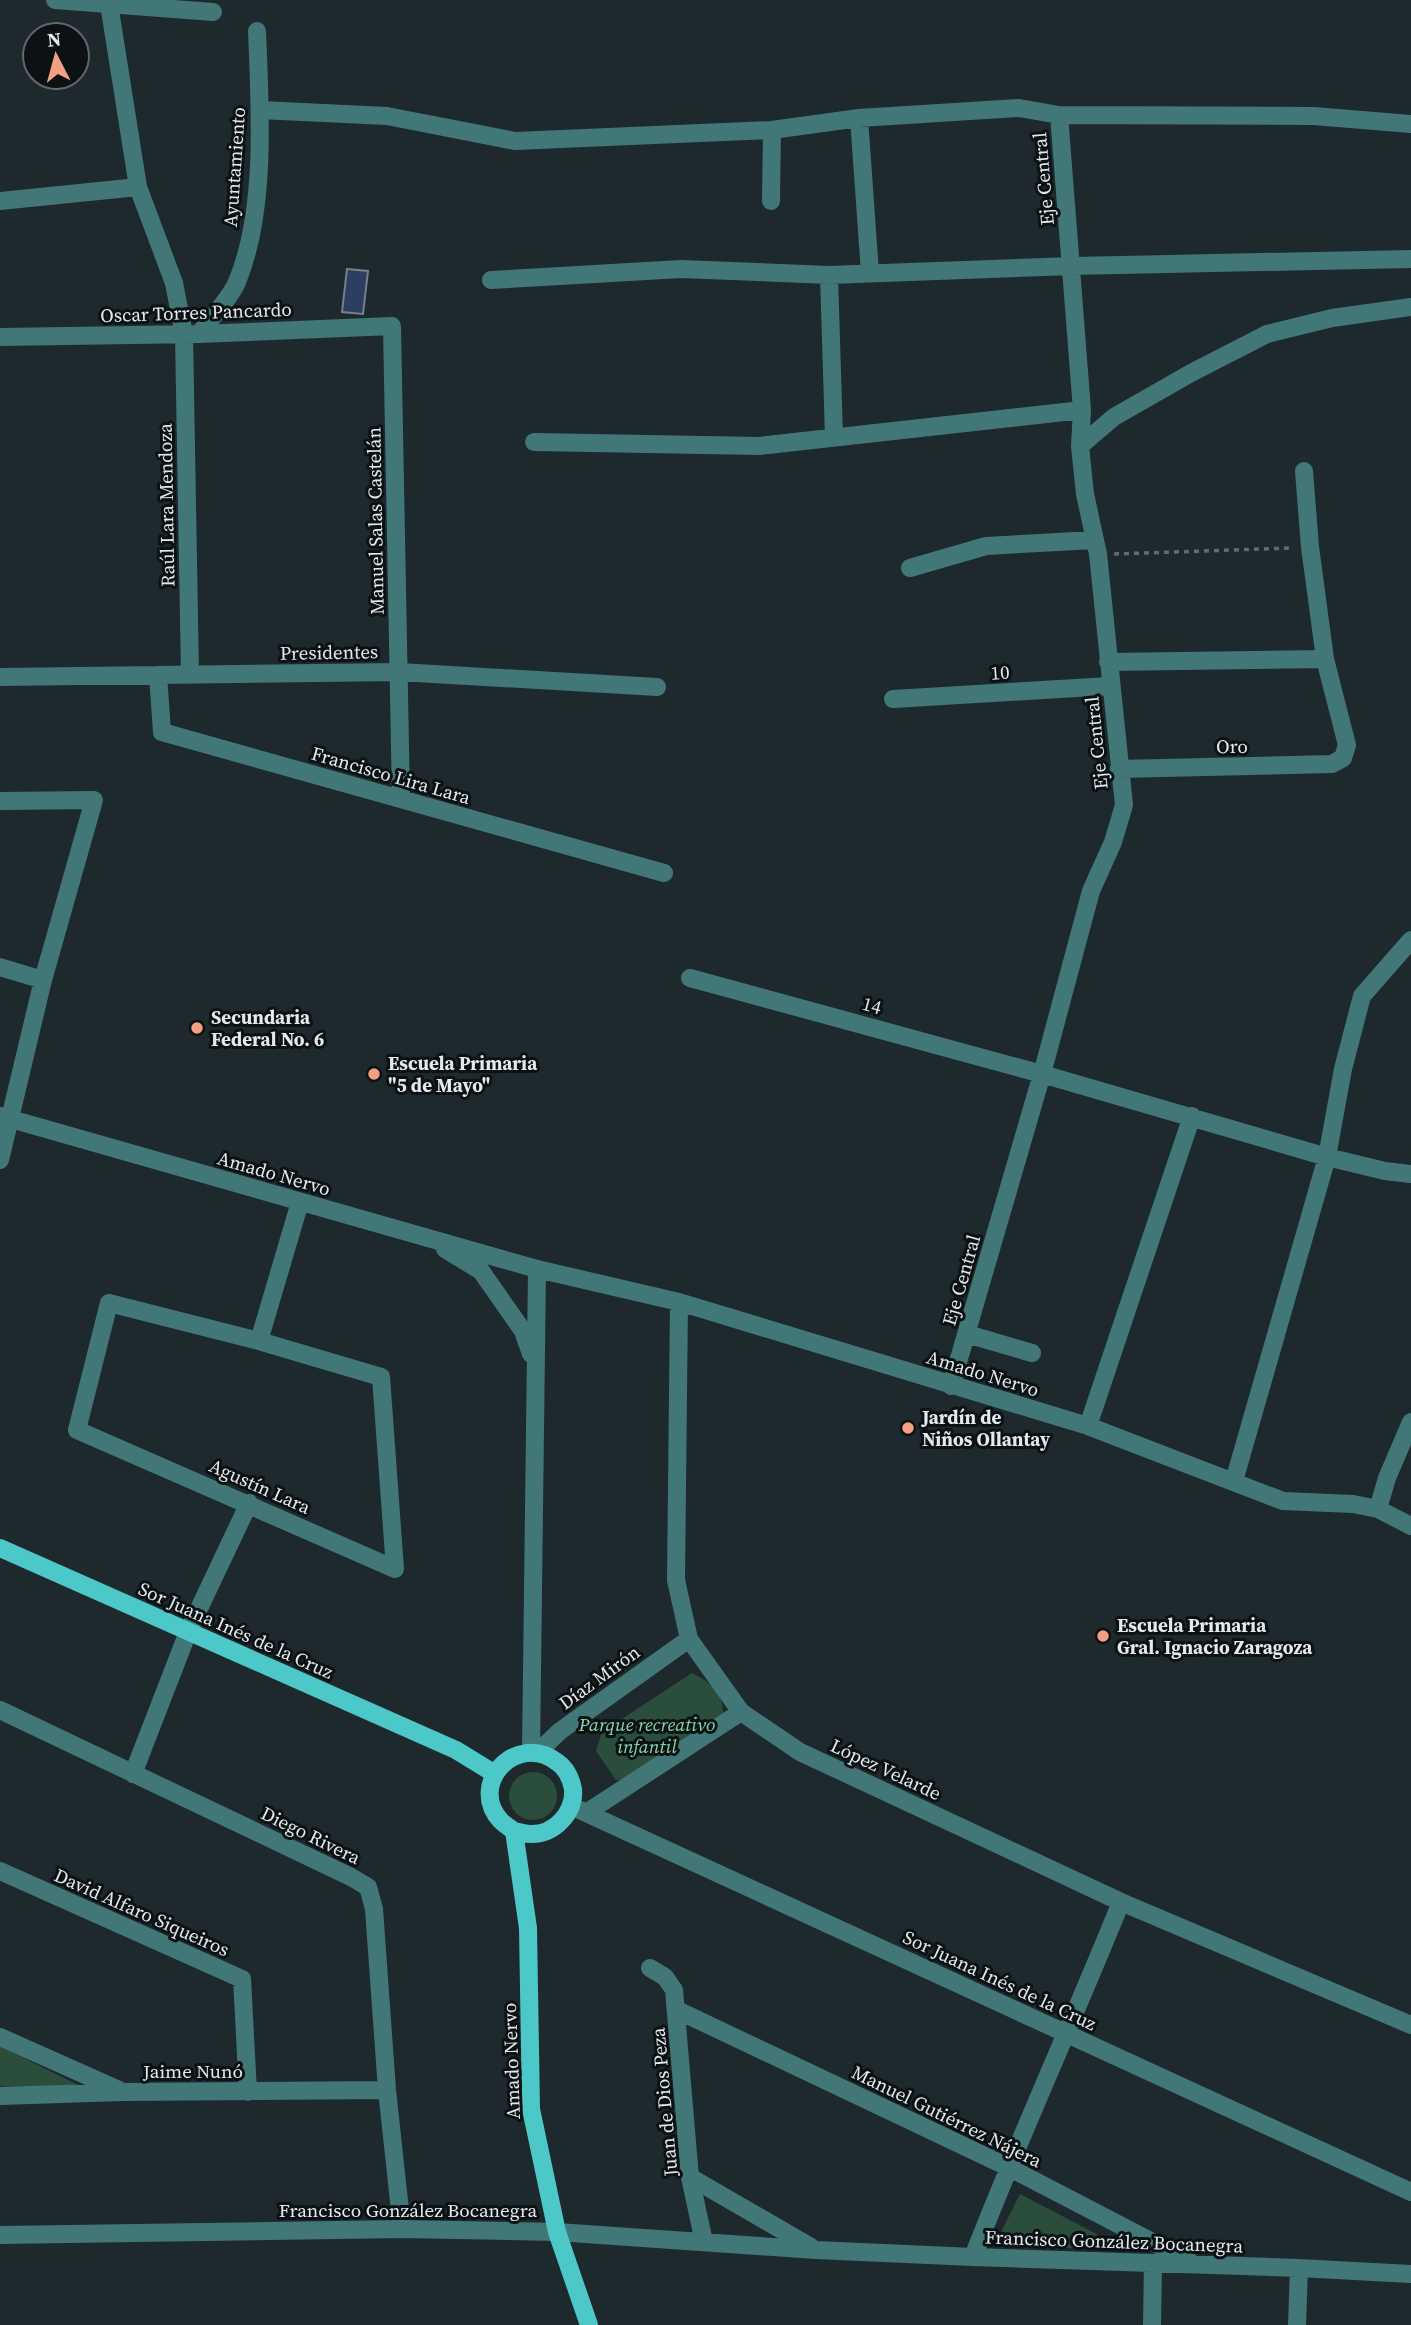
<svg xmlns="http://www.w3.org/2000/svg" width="1411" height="2325" font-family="'Source Serif 4',serif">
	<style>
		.green { fill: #2b4e3c }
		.building { fill: #2c3f63; stroke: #797f8a; stroke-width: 2 }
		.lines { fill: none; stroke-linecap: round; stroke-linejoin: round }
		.path { stroke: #626c70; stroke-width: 3.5; stroke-dasharray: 5 5; stroke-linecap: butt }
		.minor { stroke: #427777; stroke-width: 18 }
		.major { stroke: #4cc8c8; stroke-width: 18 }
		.poi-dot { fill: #f39f83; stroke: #0c1113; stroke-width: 2.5 }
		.labels { text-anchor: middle; stroke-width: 6; stroke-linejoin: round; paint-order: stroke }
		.street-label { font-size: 19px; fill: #e3eaed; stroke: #0c1113 }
		.poi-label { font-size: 19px; font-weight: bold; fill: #e3eaed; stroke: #0c1113; text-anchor: start }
		.park-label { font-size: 19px; font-style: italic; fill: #87d6ae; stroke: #0c1113 }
	</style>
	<rect width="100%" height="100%" fill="#1e292e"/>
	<path class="green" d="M692,1673C713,1684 724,1693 723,1717L630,1779L616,1780L596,1751L602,1732Z
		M509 1796a24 24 0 1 1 48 0a24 24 0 1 1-48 0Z
		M0,2046L84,2088L0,2086Z
		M1020,2194L1129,2251L995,2244Z"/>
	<path class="building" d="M347,269L368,271L363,314L342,312Z"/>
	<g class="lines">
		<path class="path" d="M1114,554L1292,548"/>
		<path class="minor" d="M55,0L213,12
			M109,4L138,187L174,283L184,334L190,675
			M260,110L387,116L515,141L772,130L859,118L1019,108L1059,115L1314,116L1411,124
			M859,118L870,273
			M0,201L138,187
			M771,201L772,130
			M829,275L834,437
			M491,280L681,269L829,275L1072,266L1411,259
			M199,334C210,319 230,299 237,282C267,209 260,108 257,31
			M0,337L199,334L392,326L401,799
			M534,442L759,446L1082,410
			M1080,446L1114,417L1191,373L1267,334L1332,318L1411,307
			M910,568L986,546L1094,540
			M1108,662L1325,659
			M158,675L162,732L664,873
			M0,677L399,672L657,687
			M893,699L1110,686
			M1119,769L1332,764L1343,758L1347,745L1325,659L1310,547L1304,471
			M0,801L94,800L43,980L0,1160
			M0,967L43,980
			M690,978L1042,1074L1327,1157L1385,1171L1411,1174
			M0,1116L537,1269L679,1302L1088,1426L1283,1501L1353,1504L1378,1509L1411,1526
			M445,1249L481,1271L523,1331L531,1354
			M679,1302L676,1580L689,1639L741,1712L800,1752L1121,1902L1411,2025
			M109,1303L259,1341L381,1377L395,1569L77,1430Z
			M967,1334L1032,1353
			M259,1341L300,1202
			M951,1386L1042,1074L1091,891L1113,842L1124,805L1098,554L1085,494L1080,446L1082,410L1059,115
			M1088,1426L1192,1116
			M1234,1481L1327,1157L1343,1069L1362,996L1411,940
			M1378,1509L1387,1478L1411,1422
			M0,1710L351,1877L368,1887L374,1909L387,2090L402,2229
			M531,1752L537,1269
			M537,1753L560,1731L689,1639
			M133,1774L188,1632L249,1503
			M571,1806L1411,2192
			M586,1813L741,1712
			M0,1871L242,1979L248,2092
			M650,1968L665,1977L674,1990L690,2177L704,2242
			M677,2010L1008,2167L1189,2261
			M0,2037L119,2090
			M0,2096L122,2092L387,2090
			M690,2177L811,2247
			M0,2235L402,2229L557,2232L816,2250L973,2257L1299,2268L1411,2274
			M973,2257C1019,2138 1073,2021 1121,1902
			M1152,2325L1153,2263
			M1297,2325L1299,2268"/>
		<path class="major" d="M0,1548L456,1750L495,1774
			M514,1831C519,1832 525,1834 530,1834C554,1835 575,1813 573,1789C571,1779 566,1768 557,1762C516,1731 467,1785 501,1821C505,1825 510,1828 514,1831L528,1928L531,2109L557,2232L589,2325"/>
	</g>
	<g class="poi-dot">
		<circle cx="197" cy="1028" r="7"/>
		<circle cx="374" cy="1074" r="7"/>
		<circle cx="908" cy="1428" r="7"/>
		<circle cx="1103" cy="1636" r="7"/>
	</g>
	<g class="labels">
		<g class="street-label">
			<text transform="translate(234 167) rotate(-86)" y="7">Ayuntamiento</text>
			<text transform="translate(1043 179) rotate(-95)" y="7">Eje Central</text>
			<text transform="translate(196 312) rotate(-2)" y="7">Oscar Torres Pancardo</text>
			<text transform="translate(166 505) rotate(-91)" y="7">Raúl Lara Mendoza</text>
			<text transform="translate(375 521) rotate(-91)" y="7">Manuel Salas Castelán</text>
			<text transform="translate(329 652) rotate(-1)" y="7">Presidentes</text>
			<text transform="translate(1000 672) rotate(-4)" y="7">10</text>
			<text transform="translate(1096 743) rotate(-96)" y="7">Eje Central</text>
			<text transform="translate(1232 746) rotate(-1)" y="7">Oro</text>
			<text transform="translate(391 775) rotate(16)" y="7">Francisco Lira Lara</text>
			<text transform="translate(872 1005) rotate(15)" y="7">14</text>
			<text transform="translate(274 1173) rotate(16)" y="7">Amado Nervo</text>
			<text transform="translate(961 1280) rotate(-74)" y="7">Eje Central</text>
			<text transform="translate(983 1373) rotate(17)" y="7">Amado Nervo</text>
			<text transform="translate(260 1486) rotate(24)" y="7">Agustín Lara</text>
			<text transform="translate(236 1630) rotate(24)" y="7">Sor Juana Inés de la Cruz</text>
			<text transform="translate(599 1677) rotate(-36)" y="7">Díaz Mirón</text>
			<text transform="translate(886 1769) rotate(25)" y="7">López Velarde</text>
			<text transform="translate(311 1835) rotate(26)" y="7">Diego Rivera</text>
			<text transform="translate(142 1912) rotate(24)" y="7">David Alfaro Siqueiros</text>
			<text transform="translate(1000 1980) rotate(25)" y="7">Sor Juana Inés de la Cruz</text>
			<text transform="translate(511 2061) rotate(-92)" y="7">Amado Nervo</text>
			<text x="193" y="2078">Jaime Nunó</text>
			<text transform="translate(664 2102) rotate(-95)" y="7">Juan de Dios Peza</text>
			<text transform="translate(947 2116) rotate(26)" y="7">Manuel Gutiérrez Nájera</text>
			<text x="408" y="2217">Francisco González Bocanegra</text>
			<text transform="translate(1114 2241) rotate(2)" y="7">Francisco González Bocanegra</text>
		</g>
		<g class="poi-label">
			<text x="211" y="1024">Secundaria<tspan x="211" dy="22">Federal No. 6</tspan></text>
			<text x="388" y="1070">Escuela Primaria<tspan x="388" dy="22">"5 de Mayo"</tspan></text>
			<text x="922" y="1424">Jardín de<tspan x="922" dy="22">Niños Ollantay</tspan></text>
			<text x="1117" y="1632">Escuela Primaria<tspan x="1117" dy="22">Gral. Ignacio Zaragoza</tspan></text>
		</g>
		<g class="park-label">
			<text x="647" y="1731">Parque recreativo<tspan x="647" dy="22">infantil</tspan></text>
		</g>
	</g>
	<g transform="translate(56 56) rotate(354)"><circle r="33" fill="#0c1113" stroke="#62686a" stroke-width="2"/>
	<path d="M0-5L12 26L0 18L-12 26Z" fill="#f39f83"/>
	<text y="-10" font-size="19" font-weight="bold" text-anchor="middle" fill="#e3eaed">N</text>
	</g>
</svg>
